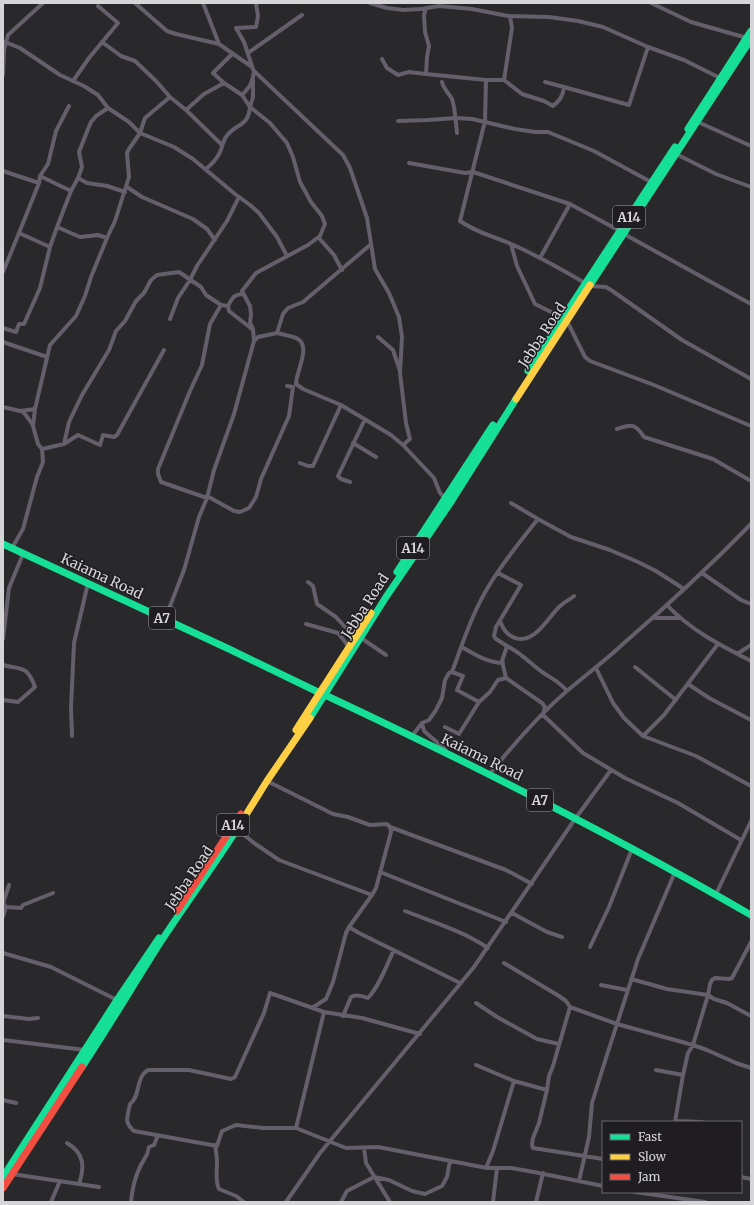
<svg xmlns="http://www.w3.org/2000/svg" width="754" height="1205" font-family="Merriweather,serif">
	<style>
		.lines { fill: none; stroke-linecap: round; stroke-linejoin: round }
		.street { stroke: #655e6b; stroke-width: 4 }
		.fast { stroke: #16e098; stroke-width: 7 }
		.slow { stroke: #ffcf43; stroke-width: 7 }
		.jam { stroke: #f24e42; stroke-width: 7 }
		.labels { text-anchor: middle; stroke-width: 3; stroke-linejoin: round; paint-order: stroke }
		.shield { fill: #1f1d21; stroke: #9e9da0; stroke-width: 1 }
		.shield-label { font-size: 13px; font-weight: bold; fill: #d5d4d7 }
		.street-label { font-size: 14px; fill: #d5d4d7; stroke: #1f1d21 }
	</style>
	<rect width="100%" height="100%" fill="#29282a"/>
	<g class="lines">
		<path class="street" d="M135,3L167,31L176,34L219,44L252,67L254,71L343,155L350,168L367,218L375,269L389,293L399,317L402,337L400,373L406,423L410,439L403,445
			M203,3L219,44
			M370,3L387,8L403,10L421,9L439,6L472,9L508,16L549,17L578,21L603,27L648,47L684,60L720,78
			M651,3L691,22L747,38
			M426,8L424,15L425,32L429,46L427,57L426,74L486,80H504
			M510,16L512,28L504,80L522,94L544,101L553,106C560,100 563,96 564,87L545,82
			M5,42L20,48L60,75L84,86L98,95L108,108L129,122L140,133L174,147L193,159L235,194L250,205L259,213L277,237L287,256
			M102,42L121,56L135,61L156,81L170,97
			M248,53L302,15
			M382,59L387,68L398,75L409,72L426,74
			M252,66L244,42L236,28L256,27L258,16L256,3
			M3,75L4,50L8,35L43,3
			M486,80L485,121L460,221C477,233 493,236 511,244C537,255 561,269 585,283
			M73,81L89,58L118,23L98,6
			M442,82C444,90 449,93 452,99C455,107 456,124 457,133
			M224,83L213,73L232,54
			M564,87L629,105L648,47
			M242,95C250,87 253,82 254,71
			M186,110L222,145
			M398,121L428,120L456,118L472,119L515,129L535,132H548L594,151L651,182
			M698,122L751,146
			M676,154L716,174L751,187
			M409,163L465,173L473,172L570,204L540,258
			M206,169C212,164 217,159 220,152C222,148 223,141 226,137C235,123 248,128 250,107L270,123L287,143L293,157L300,182L311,202L322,216L325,224L320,236L308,245L256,273L242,291L250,306L251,314L250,323L253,329L254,341
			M3,171L39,183L40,176L71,191L78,178L87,183L107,186L125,192
			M40,176L48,164L56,131L69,106
			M78,178L82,167L79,152L88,129L91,122L96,116L108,108
			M39,183L19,233L50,247L57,227
			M127,187L142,197L193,219L207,229L215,240
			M71,191L57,227L80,237L98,235L107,238
			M570,204L620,231
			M624,234L751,304
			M319,238L334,255L342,270
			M511,244L517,266L535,304L563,318
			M3,272L19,233
			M589,286L606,287L611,290L682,340L751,379
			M228,306C232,298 234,294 244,294
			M170,319L178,298L190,280L197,266L227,221L239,197
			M567,321L585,357L590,361L654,385L751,426
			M3,328L16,332L19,324H24L40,288L50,247
			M277,333C284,335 293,336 298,339C311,347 296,372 296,384L303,389L341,405L391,435L403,445L434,478L440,493L446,499
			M378,337L393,350L400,371
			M3,342L47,357
			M3,407L20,411L35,409
			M21,411L25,414L33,425
			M617,429C631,424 635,423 644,437L713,459L751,481
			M353,443L376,457
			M64,444L69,422L82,395L109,350L116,331L125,321L136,301L144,293L151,280L157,275L179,272L201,287L206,295L221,305L228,306L229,311L252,329
			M42,449L64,444L78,435L100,445L103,435L114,437L117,435L164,350
			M300,463L308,466H313L341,405
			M350,482L341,479L338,476L365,419
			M207,496L234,511L240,512L249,508L256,497L261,479L289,416L293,387L287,386
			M207,498L161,482L158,474V469L190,391L202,365L210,324L221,305
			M511,503L538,519
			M12,548L23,529L37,477L43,462L42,449L38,444L33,426L35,409L50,345L76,316L85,296L91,277L107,238L115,221L129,177L127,153L129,149L140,133L145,118L170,97L186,110L204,94L224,83L242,95L250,107L253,97V80
			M702,573L741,600L751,604
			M308,582L313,586L317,604L336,617L345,627L358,633
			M667,605C690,630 722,646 751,661
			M652,618H679
			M165,619L184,570L199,517L207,498L214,470L234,414L254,341L258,337L277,333L283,314L288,308L303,302L370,245
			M500,621C507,640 523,645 538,631C546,624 552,614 559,607C563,603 569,600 574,596
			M306,624L338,633L349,647
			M361,638L386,655
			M3,639L9,588L23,554
			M507,646C521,653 530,663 542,672C551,678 560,682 567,691
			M462,647C474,654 488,663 503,663
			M737,654L751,645
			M3,665C22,670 27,665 35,687L18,702L3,700
			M635,667L676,700
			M596,668L613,703L624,718L643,736L696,756L751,786
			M506,678L542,703L545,707L543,715L583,753L625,778L678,803L741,840
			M688,684L709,698L751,720
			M479,702L457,690L463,676L452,672C463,642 473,611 490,584C504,561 521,540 538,519L571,537L610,550L638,562L656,571L684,589
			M422,723L424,731L445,749L447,753
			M445,727L459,734L479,702L490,692L498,680L506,678L502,661L507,646L496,639L494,636L496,627L521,585L498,573
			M72,736L71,708L74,643L88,583
			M412,736L422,723L429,720L436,710L442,698L445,680L449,673L452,672
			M643,736L664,715L718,644
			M489,775C512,746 540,714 568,690C587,674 606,660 624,643C668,605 710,566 751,524
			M267,781L333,814L348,817L370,825L387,824L390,827L391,832L376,888L372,895L349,927
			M390,827L506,870L532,884
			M237,829L254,843L279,860L372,895
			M380,872L506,922
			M716,894L751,821
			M6,907L21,908L23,905L53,893
			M405,911C433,922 463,931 488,948
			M512,913L547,932L562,937
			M3,917L6,907L3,903L9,885
			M590,947L609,907L632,849
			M3,953L51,967L117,1000
			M504,963L559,996L566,1001L570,1007L617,1024L693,1045L707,1050L736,1063L751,1068
			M631,979L667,989L708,995L714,999L727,1003L751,1016
			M601,985L627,990
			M476,1003L497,1017L537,1039L559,1044
			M312,1008L326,999L333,982L346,933L349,927L359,933L460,983
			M3,1016L29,1019L38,1018
			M343,1016L351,997C356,994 363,996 368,998C380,985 386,966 394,950
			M420,1034L362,1018L324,1012L270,993L264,1013L235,1077L231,1079L189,1070H148C135,1078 141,1096 130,1104C128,1116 123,1122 134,1131L217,1146L222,1131L236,1125L263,1128H296L346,1148L378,1147L487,1168H511L534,1172L603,1186
			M3,1040L85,1050
			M476,1065L514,1081L547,1090L549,1076L553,1066L570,1007
			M656,1070L683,1075
			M547,1090L539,1123L533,1138L532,1144L533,1148L603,1159
			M3,1100L16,1103
			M676,1121L702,1122
			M675,1122L683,1075L688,1053L693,1045L708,995L710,984L712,980L715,978L729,979L732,978L751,942
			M296,1128L324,1012
			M215,1145C216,1151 217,1157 217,1162C217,1171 215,1181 219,1189L236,1196L244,1202
			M364,1148L366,1163L390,1202
			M486,1168L493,1151L514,1081
			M12,1174L79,1184C85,1166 84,1153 67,1143
			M741,1177L751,1179
			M579,1181L589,1137L592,1103L606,1058L638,959L675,872
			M79,1184L99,1187
			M635,1192L705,1202
			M51,1202L60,1181
			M131,1202C132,1191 135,1177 140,1167C144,1158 147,1159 149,1147L154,1145L158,1135
			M286,1202L320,1153L474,967L575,819L611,770
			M341,1202L347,1191L374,1177L389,1180L412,1191L425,1194L442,1186L447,1177L450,1161
			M493,1202L497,1168
			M536,1202L543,1173"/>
		<path class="fast" d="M688,129L751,31
			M590,285L751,39
			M528,371L675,147
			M3,544L229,649L320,693
			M397,572L493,425
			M325,695C470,763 613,835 751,915
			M310,718L386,597L451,502L516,399
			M82,1067C109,1026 134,984 160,943C186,903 214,866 239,826
			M3,1177L117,1000L159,938"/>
		<path class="slow" d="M516,399L590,285
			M296,730L371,613
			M239,826L267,781L310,718"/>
		<path class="jam" d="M177,911L241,814
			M3,1188L82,1067"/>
	</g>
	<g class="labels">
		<g class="shield">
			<rect x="613" y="206" width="32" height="22" rx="3"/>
			<rect x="397" y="537" width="32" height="22" rx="3"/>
			<rect x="149" y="607" width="26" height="22" rx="3"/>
			<rect x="527" y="789" width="26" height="22" rx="3"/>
			<rect x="217" y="814" width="32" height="22" rx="3"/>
		</g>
		<g class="shield-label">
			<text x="629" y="222">A14</text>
			<text x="413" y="553">A14</text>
			<text x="162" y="623">A7</text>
			<text x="540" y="805">A7</text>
			<text x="233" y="830">A14</text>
		</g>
		<g class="street-label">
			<text transform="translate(542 335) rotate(-57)" y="5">Jebba Road</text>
			<text transform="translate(102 576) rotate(25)" y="5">Kaiama Road</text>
			<text transform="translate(365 606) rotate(-57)" y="5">Jebba Road</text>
			<text transform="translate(482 757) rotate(26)" y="5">Kaiama Road</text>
			<text transform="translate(189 878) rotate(-56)" y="5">Jebba Road</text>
		</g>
	</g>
	<rect width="754" height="1205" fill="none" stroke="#d5d4d7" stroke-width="8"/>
	<rect x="602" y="1121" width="140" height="72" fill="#1f1d21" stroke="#68666a"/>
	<rect x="610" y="1134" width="20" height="6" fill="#16e098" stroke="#68666a"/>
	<text x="638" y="1141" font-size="12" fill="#d5d4d7">Fast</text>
	<rect x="610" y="1154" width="20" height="6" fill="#ffcf43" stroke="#68666a"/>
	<text x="638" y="1161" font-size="12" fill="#d5d4d7">Slow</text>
	<rect x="610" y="1174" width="20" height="6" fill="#f24e42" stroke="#68666a"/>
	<text x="638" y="1181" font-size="12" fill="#d5d4d7">Jam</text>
</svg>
